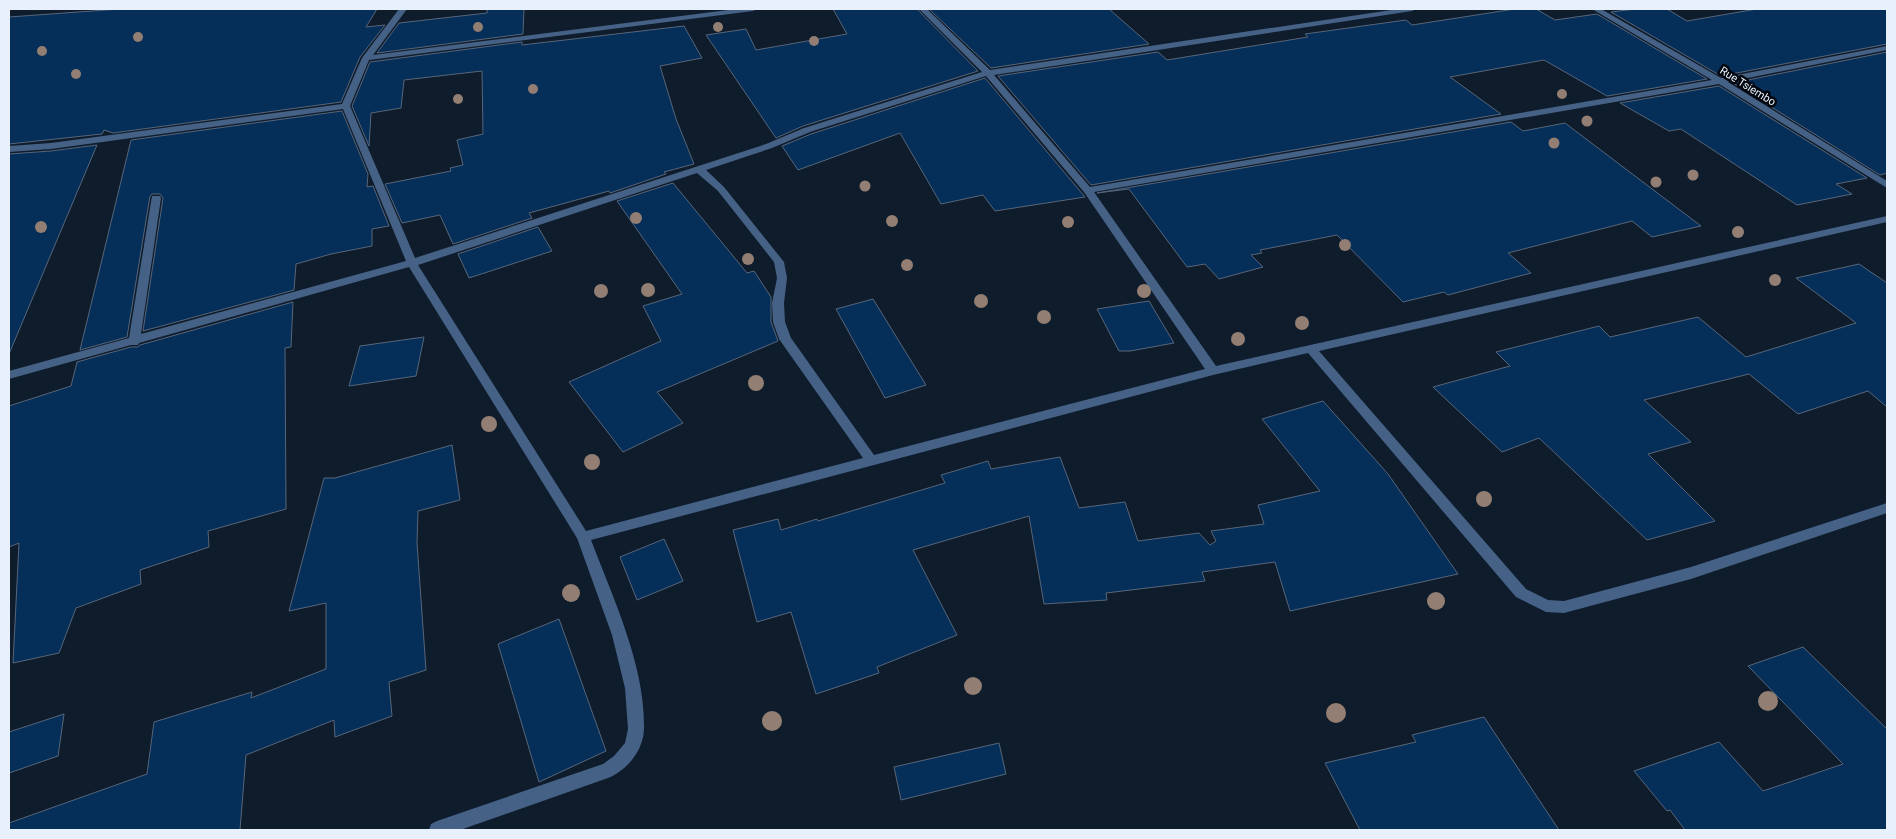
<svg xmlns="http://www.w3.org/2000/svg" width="1896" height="839" font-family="Roboto,sans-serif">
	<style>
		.building { fill: #052e59; stroke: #57667a }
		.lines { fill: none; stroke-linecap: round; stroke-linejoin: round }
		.minor { fill: #456286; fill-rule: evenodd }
		.tree { fill: #927e72 }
		.labels { text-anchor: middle; stroke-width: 5; stroke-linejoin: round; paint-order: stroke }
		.far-street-label { font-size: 11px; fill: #e7f0fb; stroke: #03060d }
	</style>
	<rect width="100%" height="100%" fill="#0f1c2c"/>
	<path class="building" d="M120,9H377L366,27L385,25L360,57L341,102L113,133L104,130L102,134L9,144V17Z
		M487,9H524L523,34L377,53L399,23L487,13Z
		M833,9H917L978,71L803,126L776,138L706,35L746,29L756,50L847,34Z
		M929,9H1109L1149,44L991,68Z
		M1515,9H1536L1555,20L1597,14L1707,79L1607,96L1544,60L1450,77L1501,114L1091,185L998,76L1158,52L1167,60L1308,37L1305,34L1406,20L1412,25Z
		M1636,9H1667L1687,21L1757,9H1887V44L1721,76L1611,12Z
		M684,26L702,58L660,66L676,119L694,164L664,172L666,174L610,193L609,191L529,213L532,218L453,244L440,215L402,223L385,184L451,171L450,168L463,165L457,140L483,134L482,71L404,80L401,108L371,113L369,146L352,106L370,62L522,42V45Z
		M1887,52V173L1880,175L1733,83Z
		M985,78L1085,197L995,211L983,195L941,204L900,133L798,170L782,146L811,134Z
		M1719,86L1867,178L1836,184L1852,194L1797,205L1681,129L1669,131L1620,103Z
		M342,111L368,174L367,187L373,186L389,226L372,229V246L331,254L296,264L294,290L143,331L163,198L160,194H152L150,196L127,337L80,350L131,140Z
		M1511,122L1523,131L1565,123L1701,226L1652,237L1632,221L1508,253L1531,273L1448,295L1444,292L1403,302L1337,235L1260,250L1262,253L1251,255L1263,267L1219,279L1205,264L1187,267L1129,189L1097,193Z
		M97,145L9,354V154L51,151Z
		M673,183L747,273L754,271L771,297V322L778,341L657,392L683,423L623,452L569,382L661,341L643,306L682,294L617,201Z
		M538,227L552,251L469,278L458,254Z
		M1859,264L1887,283V407L1868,391L1798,414L1749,374L1644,400L1691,442L1648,454L1715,521L1647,540L1539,438L1502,452L1433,387L1510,366L1496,352L1599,326L1610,337L1698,317L1746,357L1856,323L1796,278Z
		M873,299L926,385L885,398L836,309Z
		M1149,301L1174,343L1130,351H1119L1097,309Z
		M293,302L291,347L285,348L286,509L208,531L209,547L140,570L141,584L76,608L59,653L13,663L19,543L9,547V406L71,386L77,362L131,347H138L140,345Z
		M424,337L416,376L349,386L360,346Z
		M1323,401L1388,474L1458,574L1290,611L1275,562L1202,572L1205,581L1106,593L1107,600L1044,604L1029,516L913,550L957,635L877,667L879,673L816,694L791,612L757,622L733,530L778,519L781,530L817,519L818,521L945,483L941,475L988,461L991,469L1060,457L1079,508L1125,502L1138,541L1199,533L1210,545L1216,541L1211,531L1264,524L1258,505L1320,491L1262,419Z
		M452,445L460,500L418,511L417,543L426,670L389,682L392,716L335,737L334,720L246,755L240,830H9V823L147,774L154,722L252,692L251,698L326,669V603L289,611L324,478H335Z
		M664,539L683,581L637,600L620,557Z
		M559,619L606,751L539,782L498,644Z
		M1803,647L1887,729V830H1685L1670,810L1667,811L1634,771L1719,742L1763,791L1843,764L1748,666Z
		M64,714L58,756L9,773V732Z
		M1484,717L1559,830H1360L1325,763L1416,742L1412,735Z
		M999,743L1006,774L901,800L894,767Z"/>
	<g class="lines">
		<path class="minor" d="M399,9H407L373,55L736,9H757L753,11L369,60L350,106L415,258L766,144L804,128L982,72L919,9H927L990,70L1398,9H1416L1412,11L994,75L1090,187L1712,80L1592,9H1601L1721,78L1887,46V50L1728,82L1887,181V188L1719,84L1094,192L1216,366L1887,216V222L1319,351L1526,589L1548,600L1564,601L1691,567L1887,503V513L1691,579L1564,613L1546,612L1516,597L1308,353L1213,375L591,540C613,598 645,665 644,728C644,749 628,770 608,778L460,830H429L431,824L437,821L603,764L614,756L625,743L628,729L625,688L612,635L577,538L409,267L139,343L138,345H131L9,379V371L129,338L152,196H160L161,198L141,334L406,261L343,109L51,149L9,152V146L51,143L342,104L362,58ZM986,76L1084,192L1205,369L874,455L791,338L785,322L784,303L787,278L784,262L724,187L706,170L772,148L810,132ZM697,173L718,191L774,262L777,278L772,303L773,322L779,339L863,458L586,531L418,265Z"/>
	</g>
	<g class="tree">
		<circle cx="478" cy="27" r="5"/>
		<circle cx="718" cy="27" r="5"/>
		<circle cx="138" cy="37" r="5"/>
		<circle cx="814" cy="41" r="5"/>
		<circle cx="42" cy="51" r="5"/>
		<circle cx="76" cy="74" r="5"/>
		<circle cx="533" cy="89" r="5"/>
		<circle cx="1562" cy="94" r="5"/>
		<circle cx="458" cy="99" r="5"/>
		<circle cx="1587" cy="121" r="5.5"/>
		<circle cx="1554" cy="143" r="5.5"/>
		<circle cx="1693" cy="175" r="5.5"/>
		<circle cx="1656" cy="182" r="5.5"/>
		<circle cx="865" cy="186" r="5.5"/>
		<circle cx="636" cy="218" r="6"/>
		<circle cx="892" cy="221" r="6"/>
		<circle cx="1068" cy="222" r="6"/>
		<circle cx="41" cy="227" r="6"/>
		<circle cx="1738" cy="232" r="6"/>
		<circle cx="1345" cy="245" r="6"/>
		<circle cx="748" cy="259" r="6"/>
		<circle cx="907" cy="265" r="6"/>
		<circle cx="1775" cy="280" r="6"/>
		<circle cx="648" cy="290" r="7"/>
		<circle cx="601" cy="291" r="7"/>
		<circle cx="1144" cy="291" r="7"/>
		<circle cx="981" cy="301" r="7"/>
		<circle cx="1044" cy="317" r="7"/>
		<circle cx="1302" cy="323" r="7"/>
		<circle cx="1238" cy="339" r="7"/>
		<circle cx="756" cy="383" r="8"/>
		<circle cx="489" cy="424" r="8"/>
		<circle cx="592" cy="462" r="8"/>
		<circle cx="1484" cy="499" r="8"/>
		<circle cx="571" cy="593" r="9"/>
		<circle cx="1436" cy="601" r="9"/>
		<circle cx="973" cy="686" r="9"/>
		<circle cx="1768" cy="701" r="10"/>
		<circle cx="1336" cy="713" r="10"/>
		<circle cx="772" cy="721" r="10"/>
	</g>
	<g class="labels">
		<g class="far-street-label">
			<text transform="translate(1748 86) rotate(32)" y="4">Rue Tsiembo</text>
		</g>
	</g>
	<rect width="1896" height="839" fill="none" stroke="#e7f0fb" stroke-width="20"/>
</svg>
